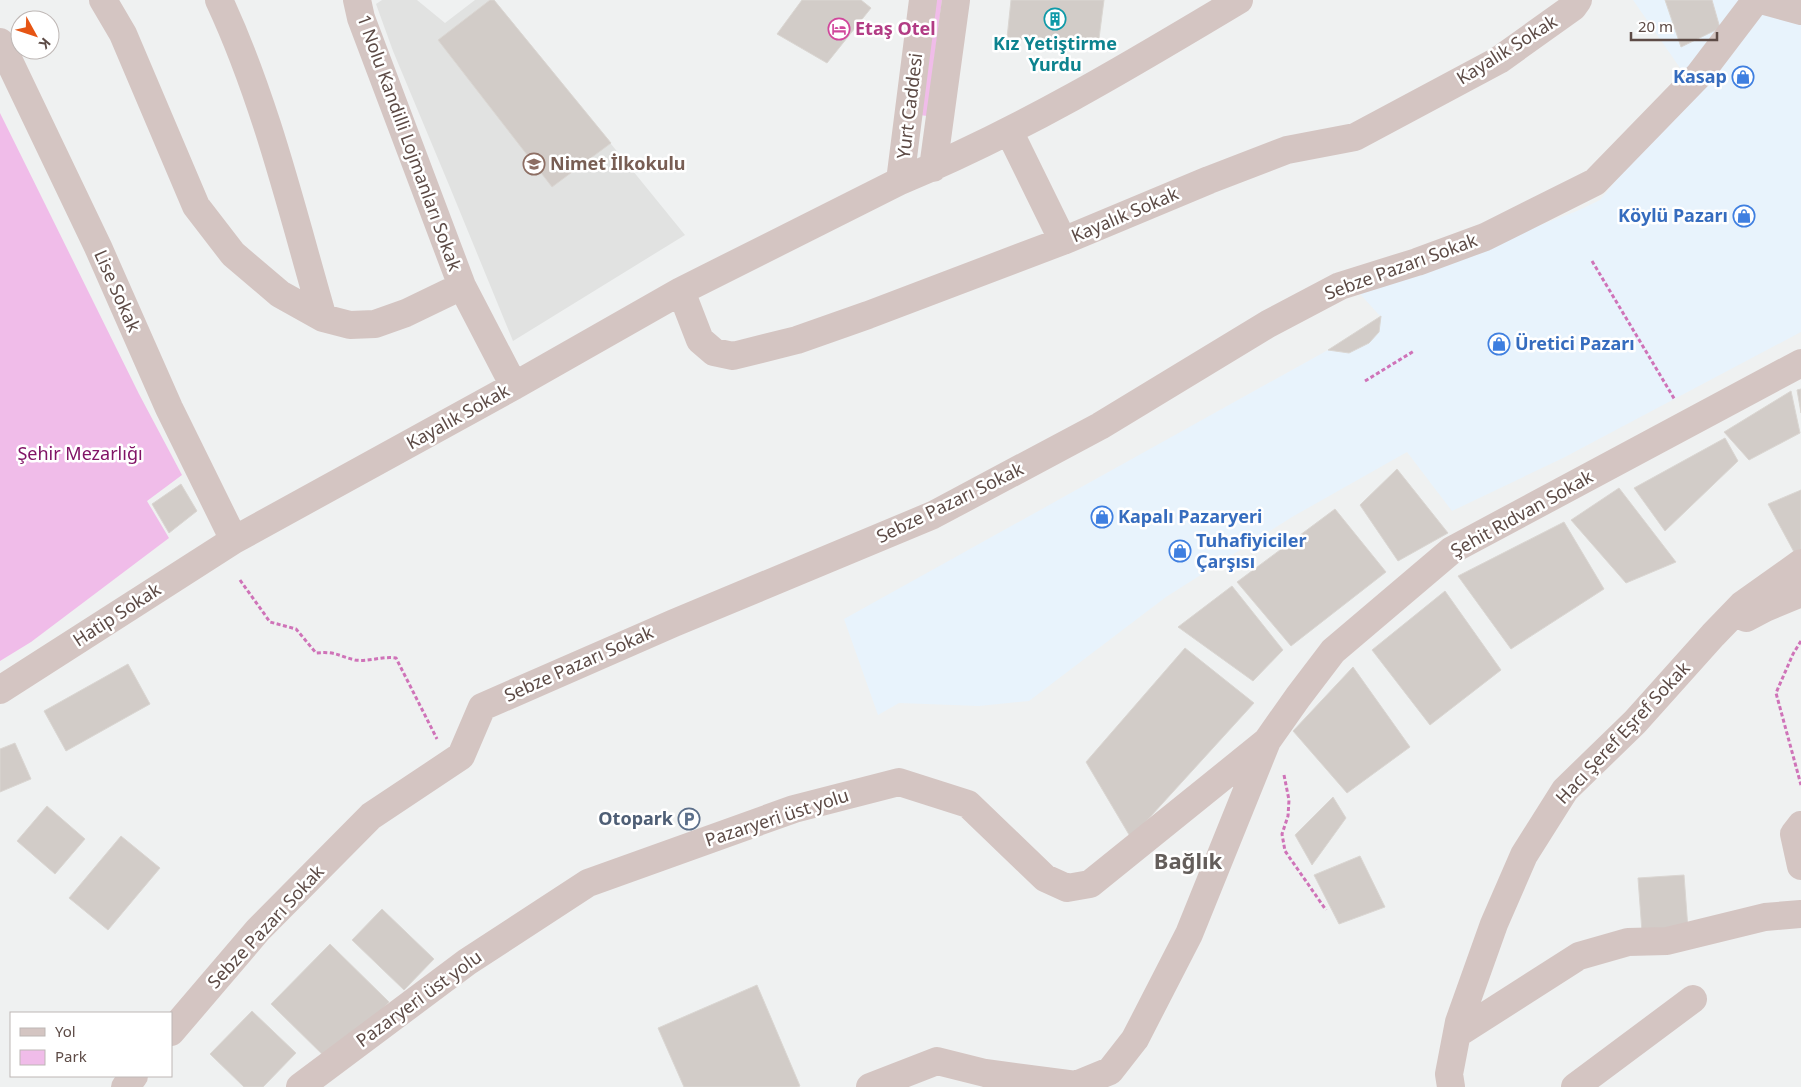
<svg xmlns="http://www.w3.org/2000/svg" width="1801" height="1087" font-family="'Noto Sans',sans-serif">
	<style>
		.commercial { fill: #e8f3fc }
		.education { fill: #e1e2e1 }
		.green { fill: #f0bce9 }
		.building { fill: #d2ccc8; stroke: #dad6d2 }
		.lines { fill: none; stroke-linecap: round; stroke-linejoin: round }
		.path { stroke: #cf73b8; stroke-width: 3; stroke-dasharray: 4 2.5; stroke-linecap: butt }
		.minor { stroke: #d4c5c2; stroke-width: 28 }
		.labels { text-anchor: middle; stroke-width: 5; stroke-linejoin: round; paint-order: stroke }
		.hotel-label { font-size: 18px; font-weight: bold; fill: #b23c85; stroke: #fff; text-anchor: start }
		.culture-label { font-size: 18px; font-weight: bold; fill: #0d838f; stroke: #fff }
		.street-label { font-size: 18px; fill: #5d4b46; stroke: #fff }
		.shop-label { font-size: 18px; font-weight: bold; fill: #366cbe; stroke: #fff; text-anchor: start }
		.education-label { font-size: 18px; font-weight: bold; fill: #785e54; stroke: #fff; text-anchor: start }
		.park-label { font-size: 18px; fill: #811466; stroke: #fff }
		.service-label { font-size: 18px; font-weight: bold; fill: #4e5e75; stroke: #fff; text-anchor: end }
		.district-label { font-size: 22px; font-weight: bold; fill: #645e5b; stroke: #fff }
	</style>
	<rect width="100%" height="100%" fill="#eff1f1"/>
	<path class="commercial" d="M1633,0H1801V332L1563,458L1452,511L1407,452L1292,517L1166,597L1029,701L979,706L899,703L878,715L844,619L1328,350L1381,317L1360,294L1577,211L1600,200L1622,173L1696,91Z"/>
	<path class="education" d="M382,0H417L445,23L475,0H494L685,235L513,341L449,185L393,51L376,4Z"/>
	<path class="green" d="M935,0H942L927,116L920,115Z
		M0,113L139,394L182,475L147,501L169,538L31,642L0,661Z"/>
	<path class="building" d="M490,0H494L611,143L552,187L438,40Z
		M802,0H861L871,8L827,63L777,34Z
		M1011,0H1104L1098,46L1007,38Z
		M1665,0H1712L1720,28L1681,47Z
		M1381,316L1379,332L1369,343L1349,353L1328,350Z
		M1801,389V413L1797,390Z
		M1791,391L1800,433L1749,460L1724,432Z
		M1725,438L1738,461L1665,531L1634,488Z
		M1397,469L1448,533L1398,561L1360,505Z
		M181,484L197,511L169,533L152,504Z
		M1619,488L1676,562L1626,583L1571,520Z
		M1801,490V550L1794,552L1768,504Z
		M1335,509L1386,572L1291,646L1237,582Z
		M1564,522L1604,589L1511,649L1458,576Z
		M1232,586L1283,650L1253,681L1178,627Z
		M1445,591L1501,670L1430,725L1372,650Z
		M1185,648L1254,703L1131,838L1086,762Z
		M128,664L150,704L66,751L44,711Z
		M1353,667L1410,747L1347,793L1293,731Z
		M15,743L31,779L0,792V749Z
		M1333,797L1346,818L1312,865L1295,835Z
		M47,806L85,839L55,874L17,841Z
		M121,836L160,868L108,930L69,898Z
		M1360,856L1385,907L1339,924L1314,875Z
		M1684,875L1688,929L1642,932L1638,878Z
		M382,909L434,959L404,990L352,940Z
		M330,944L389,1002L330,1062L271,1004Z
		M757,985L800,1086L797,1087H684L658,1028Z
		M252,1011L296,1053L263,1087H244L210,1054Z"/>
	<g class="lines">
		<path class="path" d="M1592,261L1675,400
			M1365,381L1414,351
			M240,580L270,622L296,629L316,653C336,651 338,656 355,660C368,662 382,656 396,658L437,739
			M1801,641L1793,654L1776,693L1801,785
			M1284,775L1289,800L1288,816L1282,834L1285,851L1326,910"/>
		<path class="minor" d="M103,0L123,34L196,206L233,254L280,294L323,318L350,325L375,324L406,313L462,286
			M219,0C266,101 292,211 323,318
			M357,0L361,18L462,286L514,386
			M1761,0L1801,11
			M0,42L98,247L169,408L234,540
			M1009,131L1063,241
			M933,168L956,0
			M900,181L923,0
			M681,291L700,340L714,352L733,356L797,340L868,315L1063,241L1209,180L1287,150L1355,137L1499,60L1573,7L1578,0
			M1746,618L1765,608L1801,593
			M0,690L234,540L514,386L681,291L900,181C1019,132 1129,66 1239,0
			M1801,825L1794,834L1801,866
			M171,1032L258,930L371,816L461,756L482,707L674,623L933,515L1100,426L1268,324L1340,286L1417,262L1485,237L1595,182L1699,75L1756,0
			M1457,1034L1579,956L1628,942L1667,941L1765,917L1801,914
			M125,1087L134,1076
			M300,1087L467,962L588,883L794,809L899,782L968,804L1045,878L1067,888L1090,884L1266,742
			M870,1087L937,1061L985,1073L1076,1085L1110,1071L1135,1039L1189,934L1267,741L1298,697L1333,651L1452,550L1801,363
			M1451,1087L1449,1074L1459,1022L1494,924L1524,855L1565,790L1635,722L1713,635L1742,605L1801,563
			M1575,1087L1693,999"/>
	</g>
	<defs>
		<g id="building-ring" transform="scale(1.125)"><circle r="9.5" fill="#fff" stroke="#0f9aa8" stroke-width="1.5"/><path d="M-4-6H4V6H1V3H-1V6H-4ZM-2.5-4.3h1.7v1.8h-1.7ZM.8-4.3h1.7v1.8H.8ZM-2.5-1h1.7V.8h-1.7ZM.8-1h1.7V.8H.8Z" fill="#0f9aa8"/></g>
		<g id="hotel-ring" transform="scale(1.125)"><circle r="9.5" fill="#fff" stroke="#d1479c" stroke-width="1.5"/><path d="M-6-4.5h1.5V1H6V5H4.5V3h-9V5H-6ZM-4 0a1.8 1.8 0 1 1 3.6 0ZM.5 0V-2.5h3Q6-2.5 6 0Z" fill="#d1479c"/></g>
		<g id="shop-ring" transform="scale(1.125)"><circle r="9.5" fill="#fff" stroke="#3f7fe0" stroke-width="1.5"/><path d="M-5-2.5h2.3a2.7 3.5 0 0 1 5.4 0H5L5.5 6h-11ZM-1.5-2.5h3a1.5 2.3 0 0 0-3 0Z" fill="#3f7fe0"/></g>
		<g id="school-ring" transform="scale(1.125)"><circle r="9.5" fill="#fff" stroke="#8d6e63" stroke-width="1.5"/><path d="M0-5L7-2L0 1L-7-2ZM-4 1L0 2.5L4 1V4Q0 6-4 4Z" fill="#8d6e63"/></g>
		<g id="parking-ring" transform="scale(1.125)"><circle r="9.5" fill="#fff" stroke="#5c6f8a" stroke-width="1.5"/><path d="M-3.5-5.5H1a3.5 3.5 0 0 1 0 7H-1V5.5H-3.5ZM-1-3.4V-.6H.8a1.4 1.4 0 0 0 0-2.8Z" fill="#5c6f8a"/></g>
	</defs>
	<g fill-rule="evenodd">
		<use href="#building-ring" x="1055" y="19"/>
		<use href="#hotel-ring" x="839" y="29"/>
		<use href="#shop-ring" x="1743" y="77"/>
		<use href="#school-ring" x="534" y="164"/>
		<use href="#shop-ring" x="1744" y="216"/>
		<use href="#shop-ring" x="1499" y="344"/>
		<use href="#shop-ring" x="1102" y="517"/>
		<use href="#shop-ring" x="1180" y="551"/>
		<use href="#parking-ring" x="689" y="819"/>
	</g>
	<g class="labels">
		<g class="hotel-label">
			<text x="855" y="35">Etaş Otel</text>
		</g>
		<g class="culture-label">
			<text x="1055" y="50">Kız Yetiştirme<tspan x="1055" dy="21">Yurdu</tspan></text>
		</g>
		<g class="street-label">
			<text transform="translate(1507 50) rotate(-32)" y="6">Kayalık Sokak</text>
			<text transform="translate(910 106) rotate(-83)" y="6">Yurt Caddesi</text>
			<text transform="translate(409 143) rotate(70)" y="6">1 Nolu Kandilli Lojmanları Sokak</text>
			<text transform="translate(1125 215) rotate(-23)" y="6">Kayalık Sokak</text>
			<text transform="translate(1401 267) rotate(-20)" y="6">Sebze Pazarı Sokak</text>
			<text transform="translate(117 291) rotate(66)" y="6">Lise Sokak</text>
			<text transform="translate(458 417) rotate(-29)" y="6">Kayalık Sokak</text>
			<text transform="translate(950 503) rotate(-26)" y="6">Sebze Pazarı Sokak</text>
			<text transform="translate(1522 514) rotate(-29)" y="6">Şehit Rıdvan Sokak</text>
			<text transform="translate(117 615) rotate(-33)" y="6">Hatip Sokak</text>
			<text transform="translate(579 664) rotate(-24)" y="6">Sebze Pazarı Sokak</text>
			<text transform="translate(1623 733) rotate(-47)" y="6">Hacı Şeref Eşref Sokak</text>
			<text transform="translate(777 818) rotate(-18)" y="6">Pazaryeri üst yolu</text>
			<text transform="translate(266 927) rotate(-47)" y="6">Sebze Pazarı Sokak</text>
			<text transform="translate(419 999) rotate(-36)" y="6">Pazaryeri üst yolu</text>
		</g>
		<g class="shop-label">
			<text x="1727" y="83" text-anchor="end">Kasap</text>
			<text x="1728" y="222" text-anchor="end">Köylü Pazarı</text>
			<text x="1515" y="350">Üretici Pazarı</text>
			<text x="1118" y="523">Kapalı Pazaryeri</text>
			<text x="1196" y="547">Tuhafiyiciler<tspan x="1196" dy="21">Çarşısı</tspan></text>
		</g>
		<g class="education-label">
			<text x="550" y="170">Nimet İlkokulu</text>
		</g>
		<g class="park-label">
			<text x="80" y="460">Şehir Mezarlığı</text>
		</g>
		<g class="service-label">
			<text x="673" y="825">Otopark</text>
		</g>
		<g class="district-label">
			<text x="1188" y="869">Bağlık</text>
		</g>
	</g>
	<rect x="10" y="1012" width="162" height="65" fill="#ffffff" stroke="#beb7b5"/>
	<rect x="20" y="1028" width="25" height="8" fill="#d4c5c2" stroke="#beb7b5"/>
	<text x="55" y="1037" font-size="15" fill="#5d4b46">Yol</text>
	<rect x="20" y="1050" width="25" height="15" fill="#f0bce9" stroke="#beb7b5"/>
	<text x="55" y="1062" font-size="15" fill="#5d4b46">Park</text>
	<g transform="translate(35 35) rotate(130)"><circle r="24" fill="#ffffff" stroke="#beb7b5"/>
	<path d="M0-4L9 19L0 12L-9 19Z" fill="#e65514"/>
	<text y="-8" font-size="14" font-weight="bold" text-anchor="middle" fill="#5d4b46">K</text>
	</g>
	<path d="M1631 32v8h86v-8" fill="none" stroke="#5d4b46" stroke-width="2.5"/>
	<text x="1638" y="32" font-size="15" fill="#5d4b46" stroke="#ffffff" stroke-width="4" paint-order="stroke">20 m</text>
</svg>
